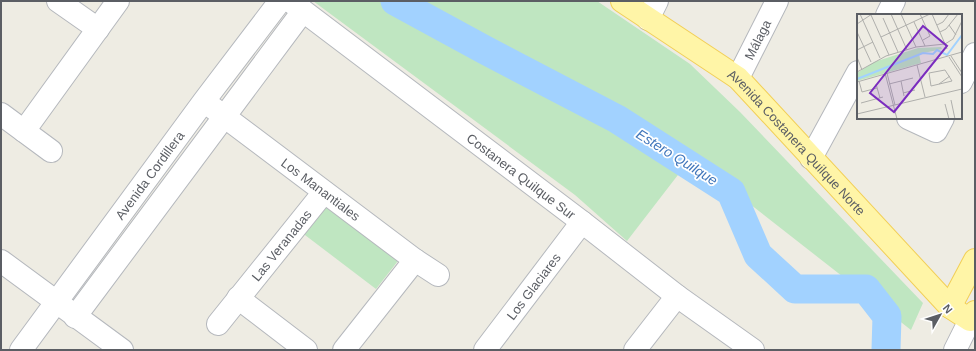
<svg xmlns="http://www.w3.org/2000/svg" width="976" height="351" font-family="Helvetica,sans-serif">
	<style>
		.green { fill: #bfe6c1 }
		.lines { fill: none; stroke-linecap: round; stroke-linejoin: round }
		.river { stroke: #a2d2ff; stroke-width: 29 }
		.minor-casing { stroke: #b5b8bd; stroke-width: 24 }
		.major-casing { stroke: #f2cf57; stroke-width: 24 }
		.minor { stroke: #fff; stroke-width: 22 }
		.major { stroke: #fff5a7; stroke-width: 22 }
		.labels { text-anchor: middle; stroke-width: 3.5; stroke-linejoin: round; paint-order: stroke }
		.street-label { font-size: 13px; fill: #5b5e64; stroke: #fff }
		.water-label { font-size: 14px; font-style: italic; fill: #4076bb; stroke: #fff }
		.inset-river { fill: none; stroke: #a2d2ff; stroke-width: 2 }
		.inset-road { fill: none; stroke: #afafac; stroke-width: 1 }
		.view { fill: #7b2cbf; fill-opacity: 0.15; stroke: #7b2cbf; stroke-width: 2 }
		.inset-edge { fill: none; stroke: #5b5e64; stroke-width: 2 }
	</style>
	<rect width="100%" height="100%" fill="#eeece3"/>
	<path class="green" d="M313,1H597L690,64L740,112L923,303L911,330L691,158L627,241L575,195Z
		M326,199L401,257L376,289L301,232Z"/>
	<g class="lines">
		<path class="river" d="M395,1L485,50L617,119L731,192L758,255L795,289H866L887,316L886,350"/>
		<g class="minor-casing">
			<g id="minor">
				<path d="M58,1L98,29"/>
				<path id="s1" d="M290,1L582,222L677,296L753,350"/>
				<path d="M887,15L894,1"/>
				<path d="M648,19L657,1"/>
				<path id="s2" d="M738,78L777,1"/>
				<path d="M961,82L975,54"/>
				<path id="s3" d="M213,108L415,260L438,275"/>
				<path d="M1,114L51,151"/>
				<path d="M908,118L936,131L943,118"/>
				<path d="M24,131L118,1"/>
				<path d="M811,158L858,72"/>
				<path d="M1,261L122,350"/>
				<path d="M238,298L306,350"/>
				<path d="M75,317L303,11"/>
				<path id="s4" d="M218,324L324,192"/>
				<path id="s5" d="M21,350L204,101L280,1"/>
				<path d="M344,350L415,260"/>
				<path id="s6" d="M485,350L582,222"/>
				<path d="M635,350L677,296"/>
				<path d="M955,350L970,320L975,323"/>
			</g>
		</g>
		<g class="major-casing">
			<g id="major">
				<path id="s7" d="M622,1L738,78L950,307L970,320L975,312"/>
				<path d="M950,307L975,260"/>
			</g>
		</g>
		<use href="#minor" class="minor"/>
		<use href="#major" class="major"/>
	</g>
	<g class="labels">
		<g class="street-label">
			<text dy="5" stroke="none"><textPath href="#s2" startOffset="43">Málaga</textPath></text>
			<text dy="5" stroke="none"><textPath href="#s7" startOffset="226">Avenida Costanera Quilque Norte</textPath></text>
			<text dy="5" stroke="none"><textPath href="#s5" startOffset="217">Avenida Cordillera</textPath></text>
			<text dy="5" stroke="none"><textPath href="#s1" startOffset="290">Costanera Quilque Sur</textPath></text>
			<text dy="5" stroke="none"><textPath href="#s3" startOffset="135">Los Manantiales</textPath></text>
			<text dy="5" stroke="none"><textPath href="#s4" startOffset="101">Las Veranadas</textPath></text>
			<text dy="5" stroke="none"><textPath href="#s6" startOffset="80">Los Glaciares</textPath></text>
		</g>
		<g class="water-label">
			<text transform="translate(677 157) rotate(32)" y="5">Estero Quilque</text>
		</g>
	</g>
	<g transform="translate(857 14)">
		<rect width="105" height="105" fill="#eeece3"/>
		<path d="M84,33L85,35L62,40L64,49L0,67V59L17,48L61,34Z" fill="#bfe6c1"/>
		<path class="inset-river" d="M0,65L66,39L76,40L80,36L90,41L105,21"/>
		<path class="inset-road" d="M3,0L23,44M34,0L50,36M44,0L59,33M63,0L73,22L66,26M14,1L32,41M26,4L41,38M57,8L68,32M0,10L15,0M80,11L86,8L92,0M92,11L99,21M0,18L14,48M83,18L89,15L101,0M24,23L73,0M90,35L88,30L96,25L105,7M0,36L16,28M94,42L105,59M0,43L5,56M92,43L105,63M60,51L68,83M88,56L95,67L74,72L72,59ZM0,58L29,42L59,33L88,30L75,0M28,59L40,105M30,59L38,91M2,67L5,78L20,74M44,67L47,82M0,68L105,38M19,70L23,84M32,70L56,64M82,70L93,62M46,79L58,76M94,86L98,105M4,89L26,83M88,90L92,105M0,100L105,75"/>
		<path class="view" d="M66,12L90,32L37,98L13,79Z"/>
		<rect width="105" height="105" class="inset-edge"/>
	</g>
	<rect width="976" height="351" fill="none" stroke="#5b5e64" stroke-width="4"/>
	<g transform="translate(940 315) rotate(51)" stroke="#ffffff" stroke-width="3" paint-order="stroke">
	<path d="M0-3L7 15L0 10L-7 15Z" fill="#5b5e64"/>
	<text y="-6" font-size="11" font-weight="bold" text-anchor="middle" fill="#5b5e64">N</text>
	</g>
</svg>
